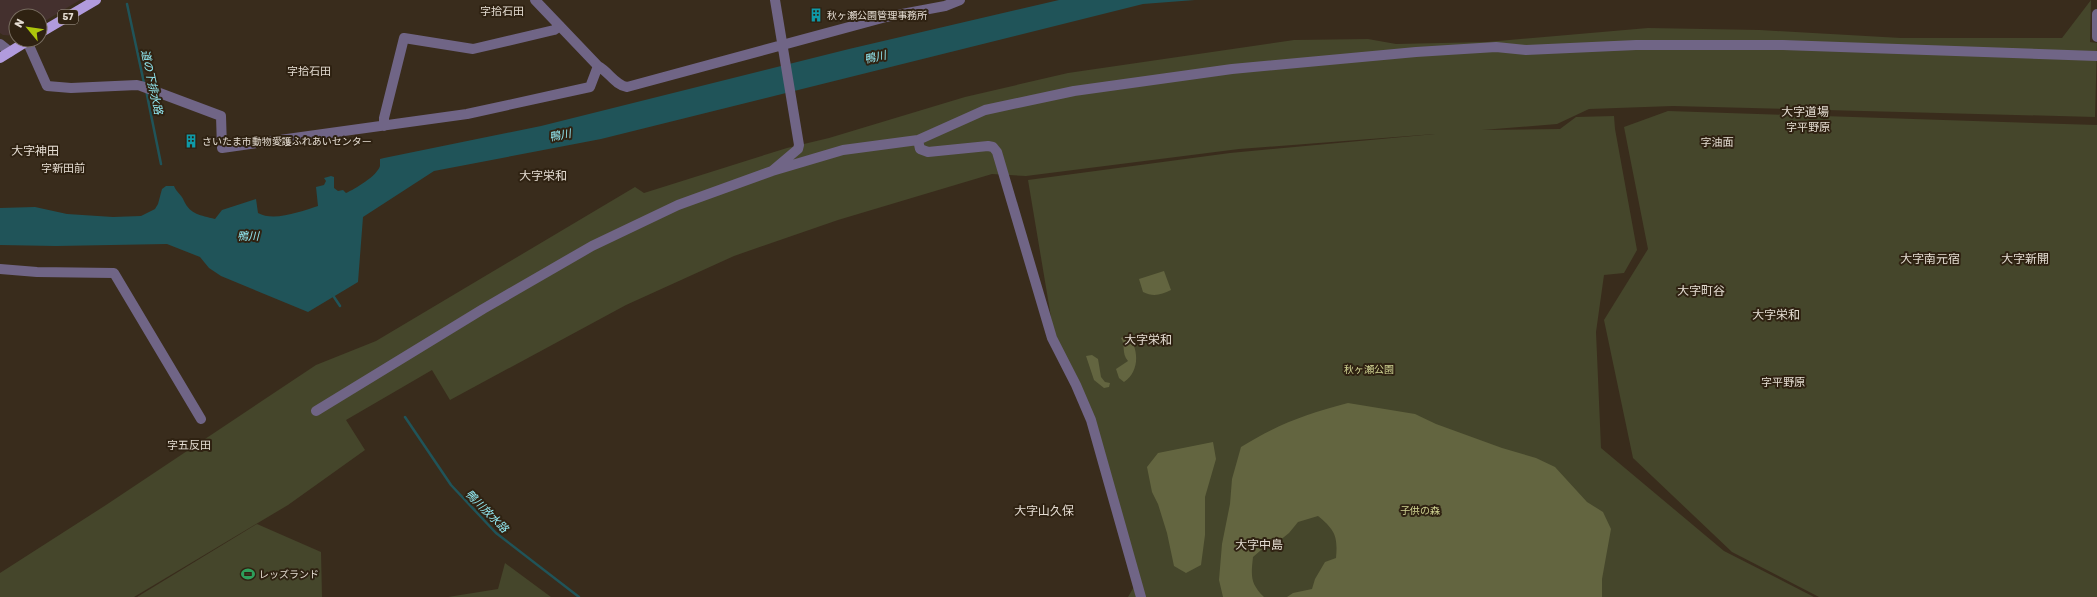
<svg xmlns="http://www.w3.org/2000/svg" width="2097" height="597" font-family="Rubik,'Noto Sans JP',sans-serif">
	<style>
		.education { fill: #44302e }
		.green { fill: #45462b }
		.forest { fill: #636540 }
		.water { fill: #205459 }
		.lines { fill: none; stroke-linecap: round; stroke-linejoin: round }
		.stream { stroke: #205459; stroke-width: 2.5 }
		.minor { stroke: #706586; stroke-width: 10 }
		.major { stroke: #b19bdd; stroke-width: 10 }
		.labels { text-anchor: middle; stroke-width: 4; stroke-linejoin: round; paint-order: stroke }
		.shield { fill: #2f2212; stroke: #aea498; stroke-width: 1 }
		.shield-label { font-size: 9px; font-weight: bold; fill: #e4dcd2 }
		.poi-label { font-size: 10px; fill: #e4dcd2; stroke: #2f2212; text-anchor: start }
		.park-label { font-size: 10px; fill: #d1d493; stroke: #2f2212 }
		.neighbourhood-label { font-size: 11px; fill: #e4dcd2; stroke: #2f2212 }
		.water-label { font-size: 11px; font-style: italic; fill: #93eaf4; stroke: #2f2212 }
		.quarter-label { font-size: 12px; fill: #e4dcd2; stroke: #2f2212 }
	</style>
	<rect width="100%" height="100%" fill="#392c1c"/>
	<path class="education" d="M0,0H80L40,24V16H16V36L3,35L0,33Z"/>
	<path class="green" d="M2091,0L2090,42L2097,43L2095,117L1673,106L1589,109L1557,124L1482,130L1560,129L1576,117L1614,116L1615,129L1637,250L1624,273L1604,275L1596,332L1601,448L1724,551L1814,597H1128L1138,580L1107,469L1054,335L1028,180L1230,153L1435,134L1239,149L1026,176L992,174L838,220L734,256L626,305L450,400L432,370L346,420L365,450L288,505L134,597H0V573L106,505L316,365L376,341L635,187L644,193L787,148L829,138L965,97L1068,73L1294,40L1368,39L1396,44L1487,42L1648,28L1760,30L1901,38H2062Z
		M1668,111L2097,125V597H1819L1732,552L1633,458L1604,320L1648,249L1624,127Z
		M257,524L321,552L322,597H137Z
		M505,563L551,597H448L498,589Z"/>
	<path class="forest" d="M1164,271L1171,290C1161,295 1153,297 1143,292L1139,279Z
		M1128,335C1139,349 1140,371 1124,382L1119,378L1116,369L1128,361C1121,353 1126,345 1121,338Z
		M1092,355L1098,359L1101,377L1105,382L1110,383L1109,387L1104,388L1094,380L1086,356Z
		M1348,403L1415,414L1436,424L1502,448L1536,458L1555,467L1587,502L1603,512L1611,529L1602,579V597H1287L1293,593L1312,589L1315,579L1325,562L1336,558C1338,536 1335,530 1318,516L1298,522L1289,533L1274,545L1268,544L1253,557C1251,576 1250,583 1264,597H1223L1219,580L1222,544L1230,504L1232,479L1241,447C1278,424 1306,414 1348,403Z
		M1213,442L1216,459L1205,497V535L1201,565L1186,573L1174,566L1167,533L1158,504L1152,492L1147,467L1158,453Z"/>
	<path class="water" d="M1059,0H1195L1143,4L601,139L434,171L363,217L358,282L308,312L221,276L209,268L200,257L167,244L56,246L0,245V208L35,207L67,214L113,217L141,216L155,209L158,204L162,189L166,186H174C176,192 182,195 184,201C191,215 200,215 215,219L222,210L256,199L258,213C274,222 302,211 318,206L316,187L324,185L326,181L324,178L331,176L334,177V188L338,191L343,190L346,193C355,189 377,176 380,166C380,164 380,162 380,159L384,158L541,126L849,49Z"/>
	<g class="lines">
		<path class="stream" d="M127,4L144,83
			M146,90L161,164
			M332,294L340,306
			M405,417L451,485L496,533L579,597"/>
		<path class="minor" d="M535,0L598,66C609,72 615,85 627,87L886,17L945,6L960,0
			M775,0L799,145L798,149L772,171L843,150L918,140L920,149L928,152L988,146L993,147L997,152L1052,338L1076,385L1091,420L1141,597
			M2097,14V37
			M27,41L47,86L71,88L137,85L141,86L221,116L222,148L467,114L590,87L598,66
			M0,44L10,52
			M384,126V118L404,38L473,49L554,30L560,26
			M918,140L985,110L1074,91L1232,69L1416,52L1496,47L1526,50L1636,45H1783L2097,56
			M0,269L37,272L114,273L201,419
			M316,411L483,309L592,246L678,205L772,171"/>
		<path class="major" d="M40,33L96,0
			M0,58L29,40"/>
	</g>
	<defs>
		<g id="building-bare" transform="scale(1.08)"><path d="M-4-6H4V6H1V3H-1V6H-4ZM-2.5-4.3h1.7v1.8h-1.7ZM.8-4.3h1.7v1.8H.8ZM-2.5-1h1.7V.8h-1.7ZM.8-1h1.7V.8H.8Z" fill="#0f9aa8" stroke="#2f2212" stroke-width="2.5" paint-order="stroke"/></g>
		<g id="stadium-bare" transform="scale(1.08)"><path d="M0-5a6.5 5 0 1 0 0 10a6.5 5 0 1 0 0-10ZM-3.5-1.8h7v3.6h-7Z" fill="#2e9e5b" stroke="#2f2212" stroke-width="2.5" paint-order="stroke"/></g>
	</defs>
	<g fill-rule="evenodd">
		<use href="#building-bare" x="816" y="15"/>
		<use href="#building-bare" x="191" y="141"/>
		<use href="#stadium-bare" x="248" y="574"/>
	</g>
	<g class="labels">
		<rect class="shield" x="58" y="10" width="20" height="14" rx="3"/>
		<g class="shield-label">
			<text x="68" y="20">57</text>
		</g>
		<g class="poi-label">
			<text x="827" y="19">秋ヶ瀬公園管理事務所</text>
			<text x="202" y="145">さいたま市動物愛護ふれあいセンター</text>
			<text x="259" y="578">レッズランド</text>
		</g>
		<g class="park-label">
			<text x="1369" y="373">秋ヶ瀬公園</text>
			<text x="1420" y="514">子供の森</text>
		</g>
		<g class="neighbourhood-label">
			<text x="502" y="15">字拾石田</text>
			<text x="309" y="75">字拾石田</text>
			<text x="1808" y="131">字平野原</text>
			<text x="1717" y="146">字油面</text>
			<text x="63" y="172">字新田前</text>
			<text x="1783" y="386">字平野原</text>
			<text x="189" y="449">字五反田</text>
		</g>
		<g class="water-label">
			<text transform="translate(875 57) rotate(-13)" y="4">鴨川</text>
			<text transform="translate(152 82) rotate(78)" y="4">道の下排水路</text>
			<text transform="translate(560 135) rotate(-11)" y="4">鴨川</text>
			<text x="248" y="240">鴨川</text>
			<text transform="translate(487 511) rotate(45)" y="4">鴨川放水路</text>
		</g>
		<g class="quarter-label">
			<text x="1805" y="116">大字道場</text>
			<text x="35" y="155">大字神田</text>
			<text x="543" y="180">大字栄和</text>
			<text x="1930" y="263">大字南元宿</text>
			<text x="2025" y="263">大字新開</text>
			<text x="1701" y="295">大字町谷</text>
			<text x="1776" y="319">大字栄和</text>
			<text x="1148" y="344">大字栄和</text>
			<text x="1044" y="515">大字山久保</text>
			<text x="1259" y="549">大字中島</text>
		</g>
	</g>
	<g transform="translate(28 28) rotate(299)"><circle r="19" fill="#2f2212" stroke="#776c5f"/>
	<path d="M0-3L7 15L0 10L-7 15Z" fill="#aec60b"/>
	<text y="-6" font-size="11" font-weight="bold" text-anchor="middle" fill="#e4dcd2">N</text>
	</g>
</svg>
